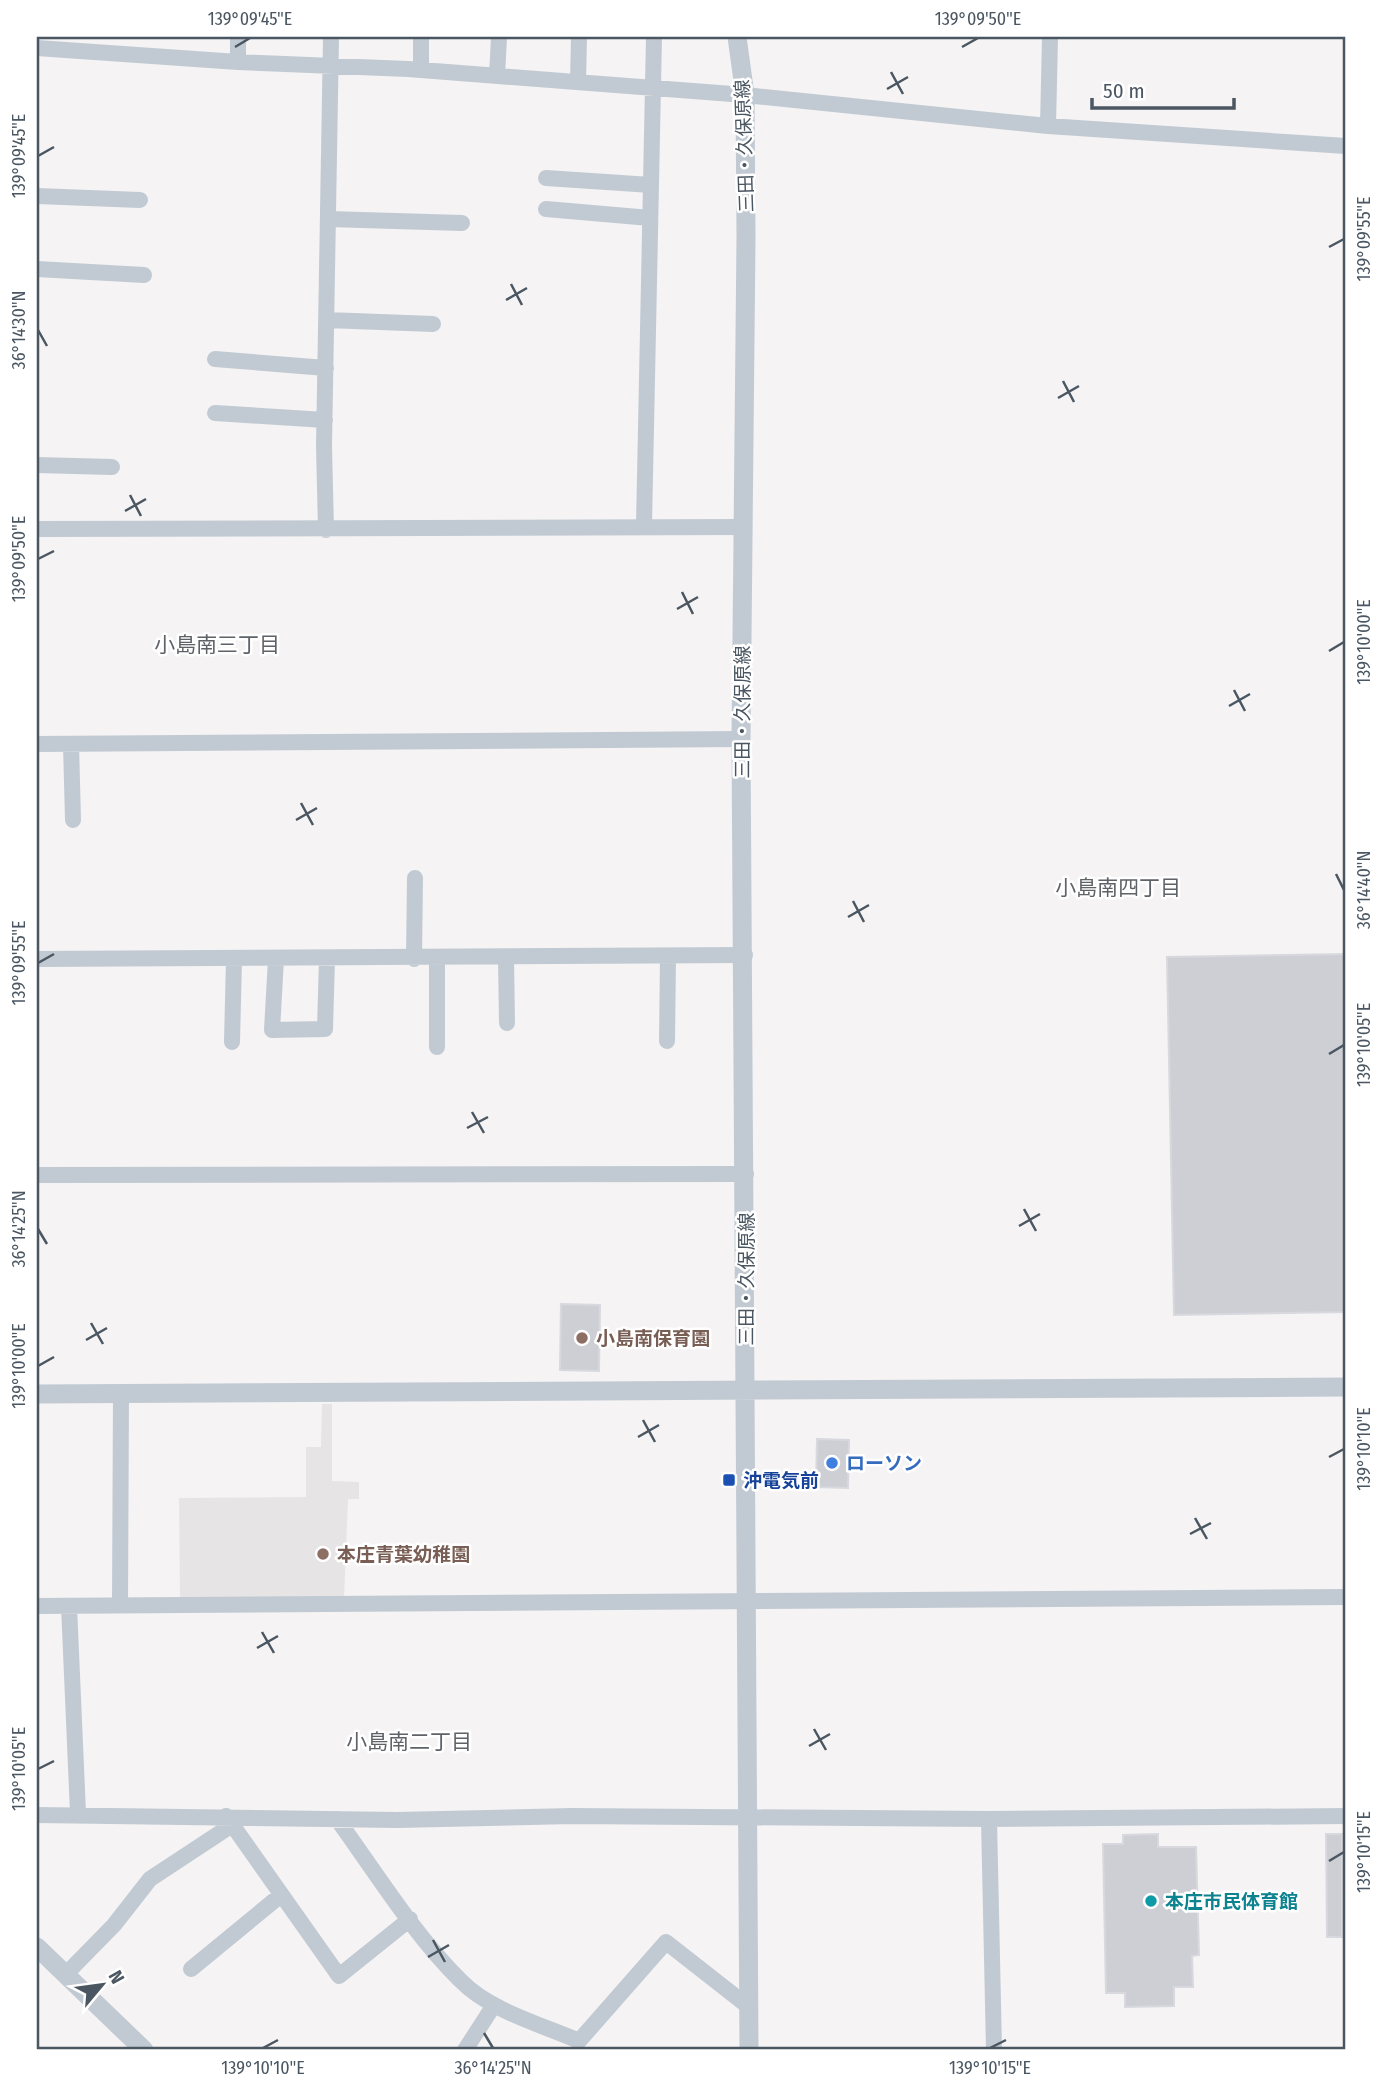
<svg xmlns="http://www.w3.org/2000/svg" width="1383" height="2087" font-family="'Fira Sans Condensed','Noto Sans JP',sans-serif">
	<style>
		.education { fill: #e6e4e5 }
		.building { fill: #cdcfd5; stroke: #d7d9de; stroke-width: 2 }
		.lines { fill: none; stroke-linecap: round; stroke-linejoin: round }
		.minor { stroke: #c1cad2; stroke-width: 16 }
		.tertiary { stroke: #c1cad2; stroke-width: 19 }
		.ticks { fill: none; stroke: #4a5661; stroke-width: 2.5 }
		.education-dot { fill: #8d6e63; stroke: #fff; stroke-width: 2.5 }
		.shop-dot { fill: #3f7fe0; stroke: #fff; stroke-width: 2.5 }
		.transit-dot { fill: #1a4fb4; stroke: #fff; stroke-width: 2.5 }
		.culture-dot { fill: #0f9aa8; stroke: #fff; stroke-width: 2.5 }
		.labels { text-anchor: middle; stroke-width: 5; stroke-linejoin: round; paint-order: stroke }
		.street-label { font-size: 19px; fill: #4a5661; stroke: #fff }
		.education-label { font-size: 19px; font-weight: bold; fill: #785e54; stroke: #fff; text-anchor: start }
		.shop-label { font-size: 19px; font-weight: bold; fill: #366cbe; stroke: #fff; text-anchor: start }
		.transit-label { font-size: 19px; font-weight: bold; fill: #164399; stroke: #fff; text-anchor: start }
		.culture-label { font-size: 19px; font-weight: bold; fill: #0d838f; stroke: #fff; text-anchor: start }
		.neighbourhood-label { font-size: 21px; fill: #5f6368; stroke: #fff }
		.neatline { fill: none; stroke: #4a5661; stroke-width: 2.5 }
		.ticks-label { font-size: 18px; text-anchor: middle; fill: #4a5661 }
	</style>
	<rect width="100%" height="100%" fill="#f5f3f3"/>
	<path class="education" d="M322,1404H332V1481L359,1482V1499H348L344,1598L180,1597L179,1498L306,1497V1447H321Z"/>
	<path class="building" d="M1346,954V1312L1174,1315L1167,957Z
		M561,1304L600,1305L599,1371L560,1370Z
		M817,1439L849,1440L848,1488L816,1487Z
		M1158,1834V1847H1196L1199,1955L1192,1956L1193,1987H1174V2006L1125,2007V1993H1106L1103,1844H1123V1835Z
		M1326,1834H1342V1937H1327Z"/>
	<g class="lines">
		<path class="minor" d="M37,48L238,62L408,69L745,95L1048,126L1346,146
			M238,62V37
			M421,70V37
			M497,76L499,37
			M578,82L579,37
			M1048,126L1050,37
			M546,178L651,185
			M37,196L140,200
			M546,209L650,218
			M328,219L462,223
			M37,269L144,275
			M327,320L433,324
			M215,359L326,368
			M215,413L325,420
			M37,465L112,467
			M644,525L654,37
			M37,529L743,527
			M326,530L324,446L331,37
			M37,744L741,739
			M71,744L73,820
			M506,958L507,1023
			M37,959L745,955
			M276,959L272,1030L325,1029L327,959
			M414,959L415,878
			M667,1041L668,956
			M232,1042L234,959
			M437,1047V959
			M37,1175L746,1174
			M120,1605L121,1393
			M37,1606L1346,1597
			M69,1606L78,1813
			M37,1815L397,1820L572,1816L989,1819L1346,1816
			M226,1816L339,1976L410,1919
			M337,1819C374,1870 415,1936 460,1980C490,2011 540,2024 579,2041L666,1942L749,2007
			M989,1819L994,2050
			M191,1969L281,1895
			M66,1974L114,1925L150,1879L232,1825
			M465,2050L494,2005"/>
		<path class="tertiary" d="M737,37L745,95L746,237L741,739L749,2050
			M37,1394L1346,1387
			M37,1947L144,2050"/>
	</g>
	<path class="ticks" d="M235,47L250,38M962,47L978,38M891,72L903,94M887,89L908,77M38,156L54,147M1329,247L1344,239M511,284L522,305M506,300L527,288M38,330L47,346M1063,381L1074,402M1058,398L1079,386M130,495L141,516M125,511L146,499M38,559L54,551M682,592L693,614M677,609L698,597M1329,651L1344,642M1234,690L1245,711M1229,706L1250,694M301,803L313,825M296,820L317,808M1336,874L1344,890M853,901L864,922M848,917L869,905M38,963L54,954M1329,1054L1344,1045M472,1112L484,1133M467,1128L488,1117M1024,1209L1036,1231M1019,1226L1040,1214M38,1229L47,1244M91,1323L103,1344M86,1340L107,1328M38,1366L54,1357M643,1420L655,1442M638,1437L659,1425M1329,1457L1344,1449M1195,1518L1207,1539M1190,1534L1211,1523M262,1632L274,1653M257,1648L278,1636M814,1729L826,1750M809,1746L830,1734M38,1769L54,1761M1329,1861L1344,1852M433,1940L445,1962M428,1957L449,1945M484,2033L493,2048M263,2048L278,2040M990,2048L1006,2040"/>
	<g class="education-dot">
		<circle cx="582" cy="1338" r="7"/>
		<circle cx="323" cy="1554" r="7"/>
	</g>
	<circle class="shop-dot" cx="832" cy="1463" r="7"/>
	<rect class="transit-dot" x="722" y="1473" width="14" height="14" rx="3.5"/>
	<circle class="culture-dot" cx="1151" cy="1901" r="7"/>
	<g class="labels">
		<g class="street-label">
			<text transform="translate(744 146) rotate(-92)" y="7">三田・久保原線</text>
			<text transform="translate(742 712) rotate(-90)" y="7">三田・久保原線</text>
			<text transform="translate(746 1279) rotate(-90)" y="7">三田・久保原線</text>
		</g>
		<g class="education-label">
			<text x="596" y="1345">小島南保育園</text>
			<text x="337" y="1561">本庄青葉幼稚園</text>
		</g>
		<g class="shop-label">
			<text x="846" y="1470">ローソン</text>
		</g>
		<g class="transit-label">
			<text x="743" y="1487">沖電気前</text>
		</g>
		<g class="culture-label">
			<text x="1165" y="1908">本庄市民体育館</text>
		</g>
		<g class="neighbourhood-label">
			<text x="217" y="652">小島南三丁目</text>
			<text x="1118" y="895">小島南四丁目</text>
			<text x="409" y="1749">小島南二丁目</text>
		</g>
	</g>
	<rect width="1383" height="2087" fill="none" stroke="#ffffff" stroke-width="77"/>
	<g transform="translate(102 1985) rotate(61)" stroke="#ffffff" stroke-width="5" paint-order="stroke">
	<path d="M0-5L12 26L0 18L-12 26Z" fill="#4a5661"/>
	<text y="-10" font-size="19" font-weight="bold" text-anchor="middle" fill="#4a5661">N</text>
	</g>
	<path d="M1092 98v10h142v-10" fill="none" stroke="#4a5661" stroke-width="3.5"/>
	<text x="1103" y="98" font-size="21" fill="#4a5661" stroke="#ffffff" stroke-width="5" paint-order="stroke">50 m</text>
	<rect x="38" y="38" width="1306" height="2010" class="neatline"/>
	<g class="ticks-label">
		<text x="250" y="25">139°09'45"E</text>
		<text x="978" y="25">139°09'50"E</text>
		<text transform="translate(19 156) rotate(-90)" y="6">139°09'45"E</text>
		<text transform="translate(1364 239) rotate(-90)" y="6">139°09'55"E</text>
		<text transform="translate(19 330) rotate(-90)" y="6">36°14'30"N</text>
		<text transform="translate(19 559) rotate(-90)" y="6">139°09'50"E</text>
		<text transform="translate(1364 642) rotate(-90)" y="6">139°10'00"E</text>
		<text transform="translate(1364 890) rotate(-90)" y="6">36°14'40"N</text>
		<text transform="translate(19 963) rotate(-90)" y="6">139°09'55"E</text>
		<text transform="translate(1364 1045) rotate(-90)" y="6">139°10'05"E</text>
		<text transform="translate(19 1229) rotate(-90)" y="6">36°14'25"N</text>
		<text transform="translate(19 1366) rotate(-90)" y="6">139°10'00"E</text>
		<text transform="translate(1364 1449) rotate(-90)" y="6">139°10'10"E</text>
		<text transform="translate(19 1769) rotate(-90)" y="6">139°10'05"E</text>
		<text transform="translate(1364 1852) rotate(-90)" y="6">139°10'15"E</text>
		<text x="263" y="2074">139°10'10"E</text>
		<text x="493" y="2074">36°14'25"N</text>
		<text x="990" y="2074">139°10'15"E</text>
	</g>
</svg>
